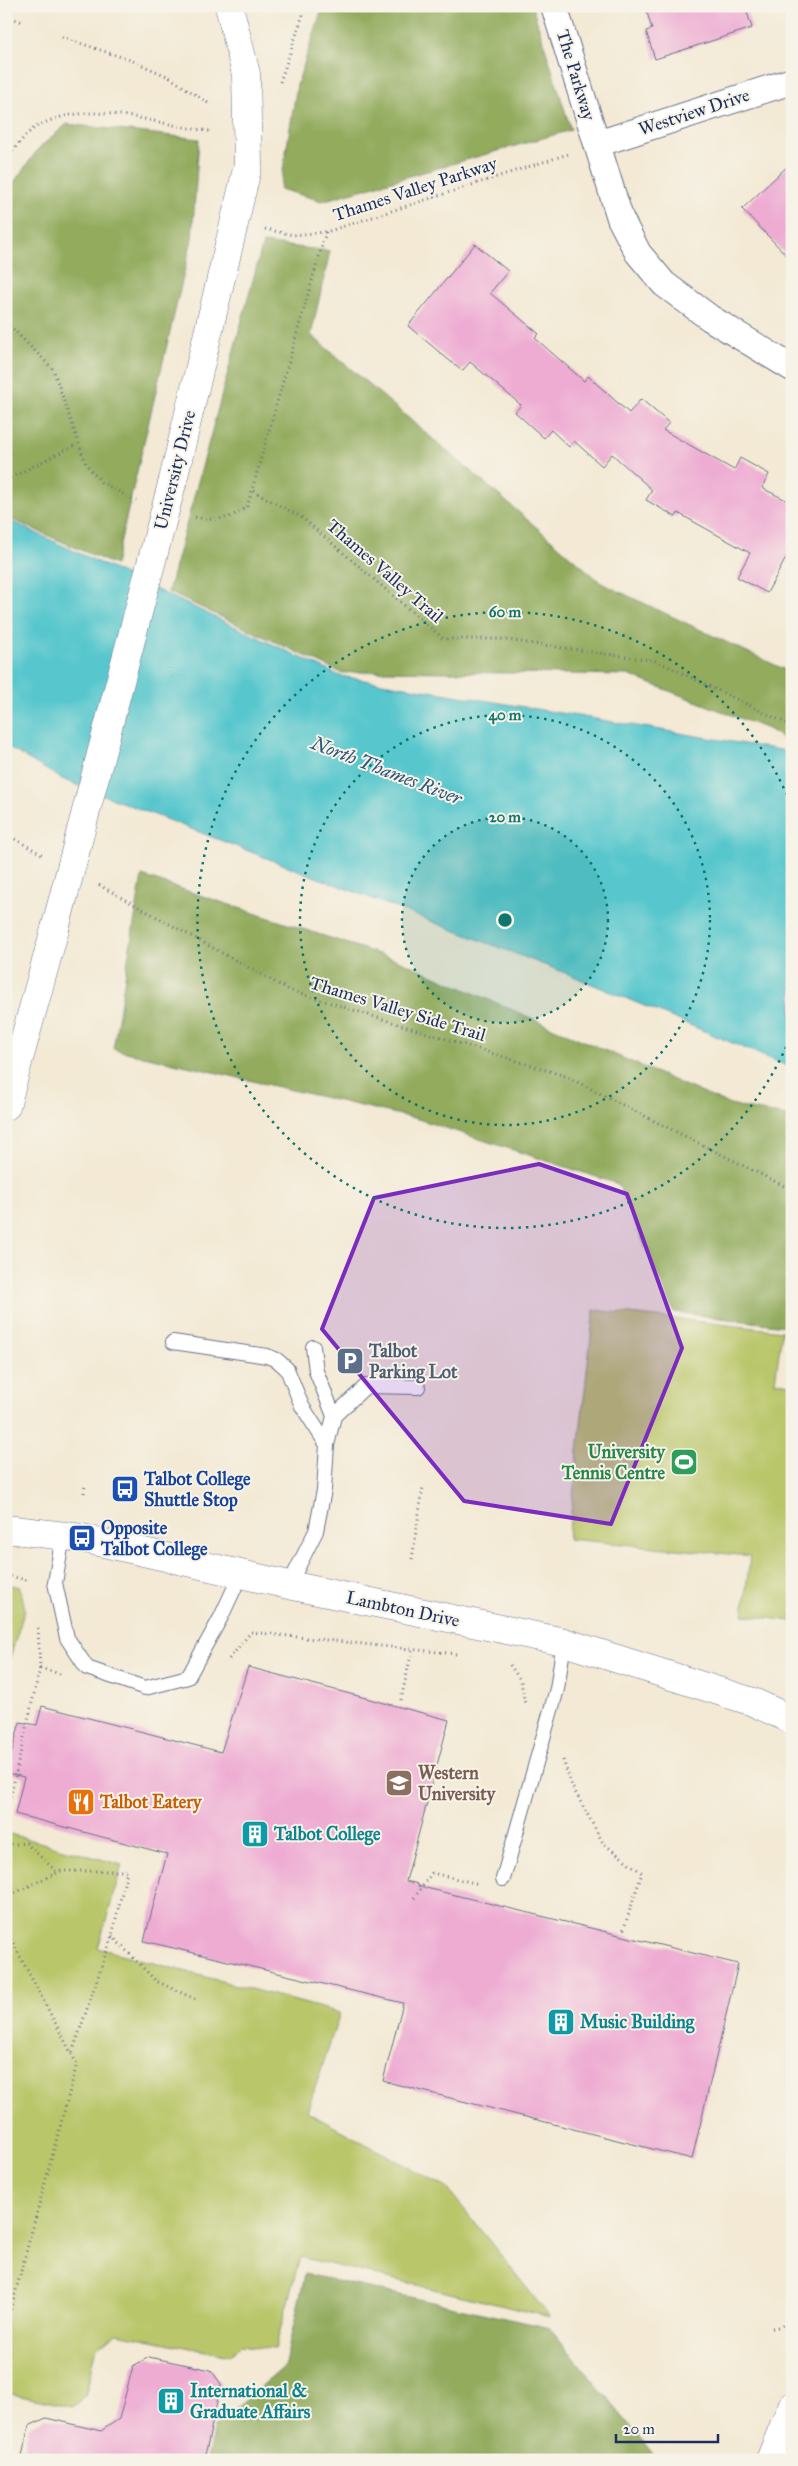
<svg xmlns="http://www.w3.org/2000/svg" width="798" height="2466" font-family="'IM FELL Great Primer',serif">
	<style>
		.green { fill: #b9c669; stroke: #6a7a64 }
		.forest { fill: #92ab5d; stroke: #566d5e }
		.water { fill: #59c7cd; stroke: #3a7b96 }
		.building { fill: #eeacd3 }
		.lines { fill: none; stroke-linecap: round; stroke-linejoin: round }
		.service-casing { stroke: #677087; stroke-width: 16 }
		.minor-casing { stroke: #677087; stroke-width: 28 }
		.tertiary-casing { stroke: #677087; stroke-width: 29 }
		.path { stroke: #677087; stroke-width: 3; stroke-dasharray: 1 4; stroke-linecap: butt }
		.service { stroke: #fff; stroke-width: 14 }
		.minor { stroke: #fff; stroke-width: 26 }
		.tertiary { stroke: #fff; stroke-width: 28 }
		.tertiary-bridge-casing { stroke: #677087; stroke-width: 29; stroke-linecap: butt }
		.tertiary-bridge { stroke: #fff; stroke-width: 28 }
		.marked { fill: #7b2cbf; fill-opacity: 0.2; stroke: #7b2cbf; stroke-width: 4; stroke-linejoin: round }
		.ring { fill: none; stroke: #0f766e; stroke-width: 2.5; stroke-dasharray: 2.5 5 }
		.labels { text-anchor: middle; stroke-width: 4; stroke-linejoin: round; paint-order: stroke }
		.street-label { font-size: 18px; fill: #1b2f5e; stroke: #f7f3e8 }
		.service-label { font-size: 18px; font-weight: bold; fill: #4e5e75; stroke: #f7f3e8; text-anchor: start }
		.leisure-label { font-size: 18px; font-weight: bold; fill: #27864d; stroke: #f7f3e8; text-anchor: end }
		.transit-label { font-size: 18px; font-weight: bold; fill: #164399; stroke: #f7f3e8; text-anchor: start }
		.education-label { font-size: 18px; font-weight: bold; fill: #785e54; stroke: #f7f3e8; text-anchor: start }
		.food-label { font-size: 18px; font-weight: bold; fill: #c56008; stroke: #f7f3e8; text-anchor: start }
		.culture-label { font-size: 18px; font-weight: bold; fill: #0d838f; stroke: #f7f3e8; text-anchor: start }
		.water-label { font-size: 19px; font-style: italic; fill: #2a557a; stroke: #f7f3e8 }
		.centre { fill: #0f766e; stroke: #f7f3e8; stroke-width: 2.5 }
		.ring-label { font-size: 15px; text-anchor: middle; font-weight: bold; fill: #0f766e; stroke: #f7f3e8; stroke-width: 4; stroke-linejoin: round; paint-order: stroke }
	</style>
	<rect width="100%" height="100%" fill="#f7f3e8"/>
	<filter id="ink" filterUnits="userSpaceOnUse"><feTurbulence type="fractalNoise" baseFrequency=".02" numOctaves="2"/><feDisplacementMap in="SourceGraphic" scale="10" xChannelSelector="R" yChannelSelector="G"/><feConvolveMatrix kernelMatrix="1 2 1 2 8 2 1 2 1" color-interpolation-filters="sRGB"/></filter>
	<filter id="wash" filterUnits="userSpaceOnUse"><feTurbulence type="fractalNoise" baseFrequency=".0096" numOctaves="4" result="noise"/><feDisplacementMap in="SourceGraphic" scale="20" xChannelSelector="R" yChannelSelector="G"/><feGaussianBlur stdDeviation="1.12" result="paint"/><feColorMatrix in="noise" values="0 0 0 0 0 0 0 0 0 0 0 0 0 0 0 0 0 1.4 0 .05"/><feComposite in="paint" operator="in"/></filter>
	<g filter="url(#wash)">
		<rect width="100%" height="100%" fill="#f3e9d4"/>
		<path class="green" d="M594,1310L782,1331L775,1382L792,1384V1621L743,1615L750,1556L568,1539Z
			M6,1584L20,1587L25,1609L6,1671Z
			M6,1833L122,1865L98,1948L340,2013L307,2112L447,2188L550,2317L300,2257L275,2349L240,2345L230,2356L117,2333L97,2347L85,2397L73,2407L6,2393Z"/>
		<path class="forest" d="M323,6H532L571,130L322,201L280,189L297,85Z
			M67,124L199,139L192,239L115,565L6,517V193L39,148Z
			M263,243L330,251L311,335L603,584L792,673V744L768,729L628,675L385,671L342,673L168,592Z
			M142,876L403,962L730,1105L792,1117V1327L674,1312L618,1184L418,1119L113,1049Z
			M305,2274L550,2328L658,2460H207L214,2427L284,2368Z"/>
		<path class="water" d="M6,519L340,676L792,752V1068L573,976L64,780L6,746Z"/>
		<g id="blocks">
			<path class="building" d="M645,6H745L752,28L655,59L646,31L652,29Z
				M792,162V261L742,209Z
				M475,244L508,271L490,293L539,334L535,338L584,381L588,376L629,413L641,399L669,423L663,430L734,470L740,458L769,474L762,488L792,503V547L767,593L737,577L750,553L678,513L676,517L646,500L652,490L612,454L602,466L574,441L569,447L551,430L544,438L515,412L521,405L470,362L462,371L408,326Z
				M248,1667L449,1720L406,1881L418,1884V1886L738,1964L692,2159L383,2081L403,2003L144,1941L167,1854L15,1814L24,1777L6,1773L20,1722L37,1725L42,1706L221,1752Z
				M149,2357L211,2370L221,2384L204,2460H21L29,2426L46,2418L101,2431L119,2419L133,2366Z"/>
		</g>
	</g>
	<g filter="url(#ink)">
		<use href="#blocks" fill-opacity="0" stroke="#677087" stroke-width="1"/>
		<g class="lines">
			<g class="service-casing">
				<path id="service" d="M173,1342L267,1356L277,1360L287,1369L302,1406L327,1445
					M313,1347L316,1371L334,1416
					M63,1536L55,1583L67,1638L87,1668L145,1688L188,1677L221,1617L241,1574
					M289,1585L316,1531L324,1490L327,1445L334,1416L366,1386L418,1387
					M503,1879L557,1689L564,1642"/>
			</g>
			<g class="minor-casing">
				<path id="minor" d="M554,6L620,218L638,253L664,284L710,318L792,368
					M597,144L792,81"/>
			</g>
			<g class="tertiary-casing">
				<path id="tertiary" d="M173,480L248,165L246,74L229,6
					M6,1106L55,929
					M6,1529L82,1538L289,1585L564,1642L753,1702L792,1720
					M770,2460L792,2406"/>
			</g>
			<path class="path" d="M6,16L23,22
				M62,37L133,61L169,77L208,103
				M280,82L306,6
				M6,159C15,149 26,132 38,126C93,97 153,125 210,131
				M265,229L293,235L326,232L568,154
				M6,322L53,369L86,464L101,482L136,501
				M6,478L8,479L77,444
				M253,491L301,517L444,639H500L657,661L792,726
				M195,517C216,521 229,520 247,507L326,232
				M6,834L43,855
				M99,885L289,990L565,1076L792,1190
				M84,1493L85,1485
				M412,1559L423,1487
				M6,1575L30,1581
				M38,1628L40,1668L60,1674
				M229,1659L251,1632L456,1654
				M510,1665L521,1681L525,1705
				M401,1700L412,1650
				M563,1760L572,1786L603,1843L642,1873L623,1931
				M6,1816L40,1668
				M6,1845L26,1843L58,1873
				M6,1897L61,1871H127L112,1936L72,2053
				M414,1898L432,1873L479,1884
				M6,1930L77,2064L6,2327
				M112,1936L156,1981L195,1999
				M772,2328C784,2327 787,2323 792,2313"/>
			<use href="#service" class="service"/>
			<use href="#minor" class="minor"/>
			<use href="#tertiary" class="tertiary"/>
			<g class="tertiary-bridge-casing">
				<path id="tertiary-bridge" d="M55,929L173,480"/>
			</g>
			<use href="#tertiary-bridge" class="tertiary-bridge"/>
		</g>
	</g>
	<path class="marked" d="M539,1164L627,1194L682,1348L611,1524L464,1501L322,1329L374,1198Z"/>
	<circle cx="505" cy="920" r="103" fill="#0f766e" fill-opacity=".12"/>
	<g class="ring">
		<circle cx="505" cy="920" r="103"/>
		<circle cx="505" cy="920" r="205"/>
		<path d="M792 1033A308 308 0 1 1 792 807"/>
	</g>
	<defs>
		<g id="parking-square" transform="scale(1.4375)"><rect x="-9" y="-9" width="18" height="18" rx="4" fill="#5c6f8a" stroke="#f7f3e8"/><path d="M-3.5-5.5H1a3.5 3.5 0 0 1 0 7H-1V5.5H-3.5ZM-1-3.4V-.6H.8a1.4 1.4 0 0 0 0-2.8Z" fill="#fff"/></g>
		<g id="stadium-square" transform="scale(1.4375)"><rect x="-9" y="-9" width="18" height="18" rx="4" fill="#2e9e5b" stroke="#f7f3e8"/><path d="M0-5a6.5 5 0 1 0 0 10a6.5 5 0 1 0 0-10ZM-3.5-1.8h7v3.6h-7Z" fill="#fff"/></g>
		<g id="bus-square" transform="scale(1.4375)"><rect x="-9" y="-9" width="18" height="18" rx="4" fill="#1a4fb4" stroke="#f7f3e8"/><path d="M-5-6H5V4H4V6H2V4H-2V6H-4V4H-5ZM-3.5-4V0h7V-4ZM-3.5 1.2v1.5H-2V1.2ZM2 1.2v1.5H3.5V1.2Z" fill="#fff"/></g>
		<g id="university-square" transform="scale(1.4375)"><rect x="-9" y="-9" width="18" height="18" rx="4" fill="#8d6e63" stroke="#f7f3e8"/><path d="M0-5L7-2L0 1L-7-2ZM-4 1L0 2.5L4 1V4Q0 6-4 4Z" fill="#fff"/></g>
		<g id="restaurant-square" transform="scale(1.4375)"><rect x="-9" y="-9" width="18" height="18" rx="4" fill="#e8710a" stroke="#f7f3e8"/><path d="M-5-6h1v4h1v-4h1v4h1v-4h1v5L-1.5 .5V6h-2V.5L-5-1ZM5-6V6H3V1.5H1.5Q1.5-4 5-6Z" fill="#fff"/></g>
		<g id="building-square" transform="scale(1.4375)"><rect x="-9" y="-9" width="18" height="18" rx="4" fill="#0f9aa8" stroke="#f7f3e8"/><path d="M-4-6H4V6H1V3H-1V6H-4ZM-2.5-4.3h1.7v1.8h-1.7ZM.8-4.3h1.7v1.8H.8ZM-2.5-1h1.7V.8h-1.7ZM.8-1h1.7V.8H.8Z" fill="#fff"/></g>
	</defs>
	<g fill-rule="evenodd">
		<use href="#parking-square" x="350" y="1361"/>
		<use href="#stadium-square" x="684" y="1462"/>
		<use href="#bus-square" x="125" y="1489"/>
		<use href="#bus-square" x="82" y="1538"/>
		<use href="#university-square" x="399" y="1783"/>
		<use href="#restaurant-square" x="81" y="1802"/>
		<use href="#building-square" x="255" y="1834"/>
		<use href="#building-square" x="561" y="2022"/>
		<use href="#building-square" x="171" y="2401"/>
	</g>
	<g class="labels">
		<g class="street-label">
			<text transform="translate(576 75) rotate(73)" y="6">The Parkway</text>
			<text transform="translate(694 112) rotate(-18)" y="6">Westview Drive</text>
			<text transform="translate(415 189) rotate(-18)" y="6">Thames Valley Parkway</text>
			<text transform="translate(175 470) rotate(-76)" y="6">University Drive</text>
			<text transform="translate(385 571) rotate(41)" y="6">Thames Valley Trail</text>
			<text transform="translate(398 1009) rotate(17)" y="6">Thames Valley Side Trail</text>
			<text transform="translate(403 1609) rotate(12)" y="6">Lambton Drive</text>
		</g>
		<g class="service-label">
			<text x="369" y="1357">Talbot<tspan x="369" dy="21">Parking Lot</tspan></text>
		</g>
		<g class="leisure-label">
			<text x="665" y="1458">University<tspan x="665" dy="21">Tennis Centre</tspan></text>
		</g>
		<g class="transit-label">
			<text x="144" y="1485">Talbot College<tspan x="144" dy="21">Shuttle Stop</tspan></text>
			<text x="101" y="1534">Opposite<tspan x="101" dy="21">Talbot College</tspan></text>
		</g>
		<g class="education-label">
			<text x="418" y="1779">Western<tspan x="418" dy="21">University</tspan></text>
		</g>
		<g class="food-label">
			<text x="100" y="1808">Talbot Eatery</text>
		</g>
		<g class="culture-label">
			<text x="274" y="1840">Talbot College</text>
			<text x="580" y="2028">Music Building</text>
			<text x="190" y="2397">International &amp;<tspan x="190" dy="21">Graduate Affairs</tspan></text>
		</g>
		<g class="water-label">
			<text transform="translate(387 770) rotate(21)" y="7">North Thames River</text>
		</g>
	</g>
	<circle cx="505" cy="920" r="8" class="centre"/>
	<g class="ring-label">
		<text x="505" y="617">60 m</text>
		<text x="505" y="720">40 m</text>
		<text x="505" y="822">20 m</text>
	</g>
	<rect width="798" height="2466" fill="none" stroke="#f7f3e8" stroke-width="25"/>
	<path d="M616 2434v8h102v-8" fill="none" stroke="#1b2f5e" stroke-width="2.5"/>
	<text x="623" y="2434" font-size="15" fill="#1b2f5e" stroke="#f7f3e8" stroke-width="4" paint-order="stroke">20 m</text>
</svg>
